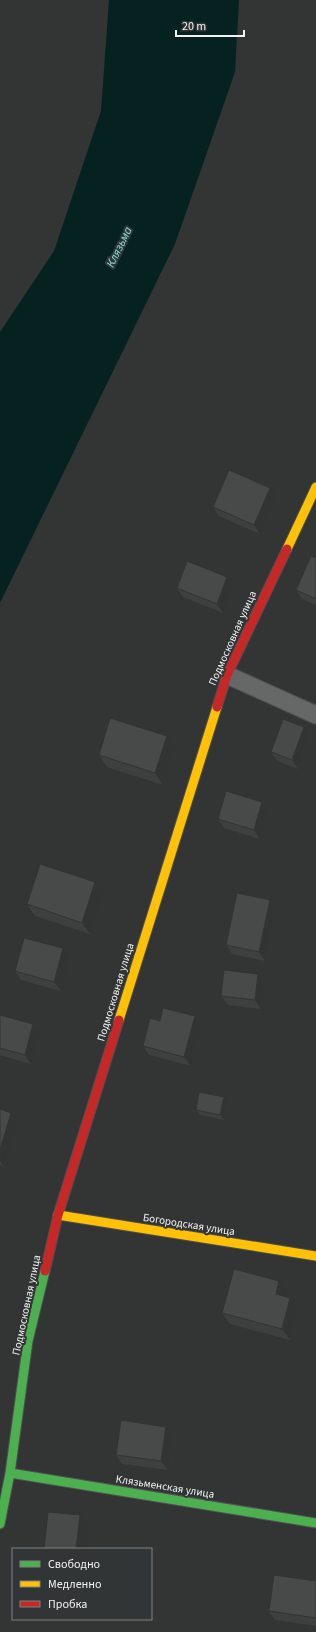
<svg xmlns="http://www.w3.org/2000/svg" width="316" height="1632" font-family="'Source Sans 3',sans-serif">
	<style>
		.water { fill: #052220 }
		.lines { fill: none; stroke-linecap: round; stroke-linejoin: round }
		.street-casing { stroke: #4f5050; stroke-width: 19 }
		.fast-casing { stroke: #4f5050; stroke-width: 11 }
		.slow-casing { stroke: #4f5050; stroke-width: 11 }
		.jam-casing { stroke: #4f5050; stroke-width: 11 }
		.street { stroke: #666767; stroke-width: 17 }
		.fast { stroke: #4caf50; stroke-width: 9 }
		.slow { stroke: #ffc107; stroke-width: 9 }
		.jam { stroke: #c62828; stroke-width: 9 }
		.wall { fill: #3e403f }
		.shaded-wall { fill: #323433 }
		.building { fill: #484a49; stroke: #323433 }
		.labels { text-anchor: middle; stroke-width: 4; stroke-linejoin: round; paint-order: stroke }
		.street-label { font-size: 11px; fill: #f1f3f2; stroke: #323535 }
		.water-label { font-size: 12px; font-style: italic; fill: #81e3db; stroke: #323535 }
	</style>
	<rect width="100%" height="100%" fill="#333434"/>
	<path class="water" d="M109,0H239L235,72L175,244L0,603V332L54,251L101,111Z"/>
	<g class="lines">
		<g class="street-casing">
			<path id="street" d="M227,675L316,715"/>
		</g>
		<g class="fast-casing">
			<path id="fast" d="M10,1473L316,1523
				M0,1524L10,1473L28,1341L45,1271"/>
		</g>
		<g class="slow-casing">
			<path id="slow" d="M287,549L316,487
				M119,1020L217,707
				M58,1215L316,1256"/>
		</g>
		<g class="jam-casing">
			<path id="jam" d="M217,707L227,675L287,549
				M45,1271L58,1215L119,1020"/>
		</g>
		<use href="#street" class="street"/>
		<use href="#fast" class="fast"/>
		<use href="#slow" class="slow"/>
		<use href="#jam" class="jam"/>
	</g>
	<path class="wall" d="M276,497L260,534L219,516L213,507Z
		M316,558V605L302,599L296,590Z
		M227,577L234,586L223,613L183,597L177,588Z
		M310,736L298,769L277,761L271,752Z
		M175,748L163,785L107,767L99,755Z
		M262,802L268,811L260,839L224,828L218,819Z
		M104,893L90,934L35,916L27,904Z
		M270,900L276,909L265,961L232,954L226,945Z
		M70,957L61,991L21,980L15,971Z
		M258,974L264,983L261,1009L228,1005L221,996Z
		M0,1015L33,1024L39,1033L31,1064L0,1055Z
		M195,1016L201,1025L191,1066L149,1055L143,1046L160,1021Z
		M227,1102L224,1120L200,1115L196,1110Z
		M0,1109L18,1122L4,1167L0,1165Z
		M287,1293L286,1296L298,1309L290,1340L230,1324L222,1313Z
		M173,1436L168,1470L122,1464L116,1455Z
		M316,1581V1626L275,1620L269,1611Z"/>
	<path class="shaded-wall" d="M270,488L276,497L260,534L254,525Z
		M227,577L234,586L223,613L217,604Z
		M304,727L310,736L298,769L292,760Z
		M167,736L175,748L163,785L155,773Z
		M262,802L268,811L260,839L254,830Z
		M95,882L104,893L90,934L82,923Z
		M270,900L276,909L265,961L259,952Z
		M63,948L70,957L61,991L54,982Z
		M258,974L264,983L261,1009L255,1000Z
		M195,1016L201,1025L191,1066L184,1057Z
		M33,1024L39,1033L31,1064L25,1055Z
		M224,1097L227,1102L224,1120L220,1115Z
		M11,1113L18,1122L4,1167L0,1161V1150Z
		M279,1281L287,1293L284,1305L276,1294Z
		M290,1298L298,1309L290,1340L282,1329Z
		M166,1427L173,1436L168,1470L161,1461Z
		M80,1515L86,1524L84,1549H76Z"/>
	<path class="building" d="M229,470L270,488L254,525L213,507Z
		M311,556L316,558V599L296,590Z
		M187,561L227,577L217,604L177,588Z
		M110,718L167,736L155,773L99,755Z
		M283,719L304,727L292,760L271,752Z
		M226,791L262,802L254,830L218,819Z
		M40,864L95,882L82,923L27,904Z
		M237,893L270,900L259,952L226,945Z
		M24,938L63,948L54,982L15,971Z
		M224,970L258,974L255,1000L221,996Z
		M163,1008L195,1016L184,1057L143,1046L150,1018L160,1021Z
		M0,1015L33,1024L25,1055L0,1048Z
		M199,1092L224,1097L220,1115L196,1110Z
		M0,1109L11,1113L0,1150Z
		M234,1269L279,1281L276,1294L290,1298L282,1329L222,1313Z
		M121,1420L166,1427L161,1461L116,1455Z
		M48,1512L80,1515L76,1549H44Z
		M274,1575L316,1581V1618L269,1611Z"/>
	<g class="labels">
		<g class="street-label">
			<text transform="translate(232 638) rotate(-66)" y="4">Подмосковная улица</text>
			<text transform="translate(115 992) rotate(-73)" y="4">Подмосковная улица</text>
			<text transform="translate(189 1224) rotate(9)" y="4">Богородская улица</text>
			<text transform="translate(26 1305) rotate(-78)" y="4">Подмосковная улица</text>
			<text transform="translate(165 1486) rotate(9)" y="4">Клязьменская улица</text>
		</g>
		<g class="water-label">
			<text transform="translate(119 247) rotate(-64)" y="4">Клязьма</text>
		</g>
	</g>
	<rect x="12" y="1548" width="140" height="72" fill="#323535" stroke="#7e8181"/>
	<rect x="20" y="1561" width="20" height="6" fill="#4caf50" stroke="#7e8181"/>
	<text x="48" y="1568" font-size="12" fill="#f1f3f2">Свободно</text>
	<rect x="20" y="1581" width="20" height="6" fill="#ffc107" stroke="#7e8181"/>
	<text x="48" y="1588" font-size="12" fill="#f1f3f2">Медленно</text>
	<rect x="20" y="1601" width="20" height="6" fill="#c62828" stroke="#7e8181"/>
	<text x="48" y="1608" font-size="12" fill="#f1f3f2">Пробка</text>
	<path d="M176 30v6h68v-6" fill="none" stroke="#f1f3f2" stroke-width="2"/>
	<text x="182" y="30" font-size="12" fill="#f1f3f2" stroke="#323535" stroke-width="3" paint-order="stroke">20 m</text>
</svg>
